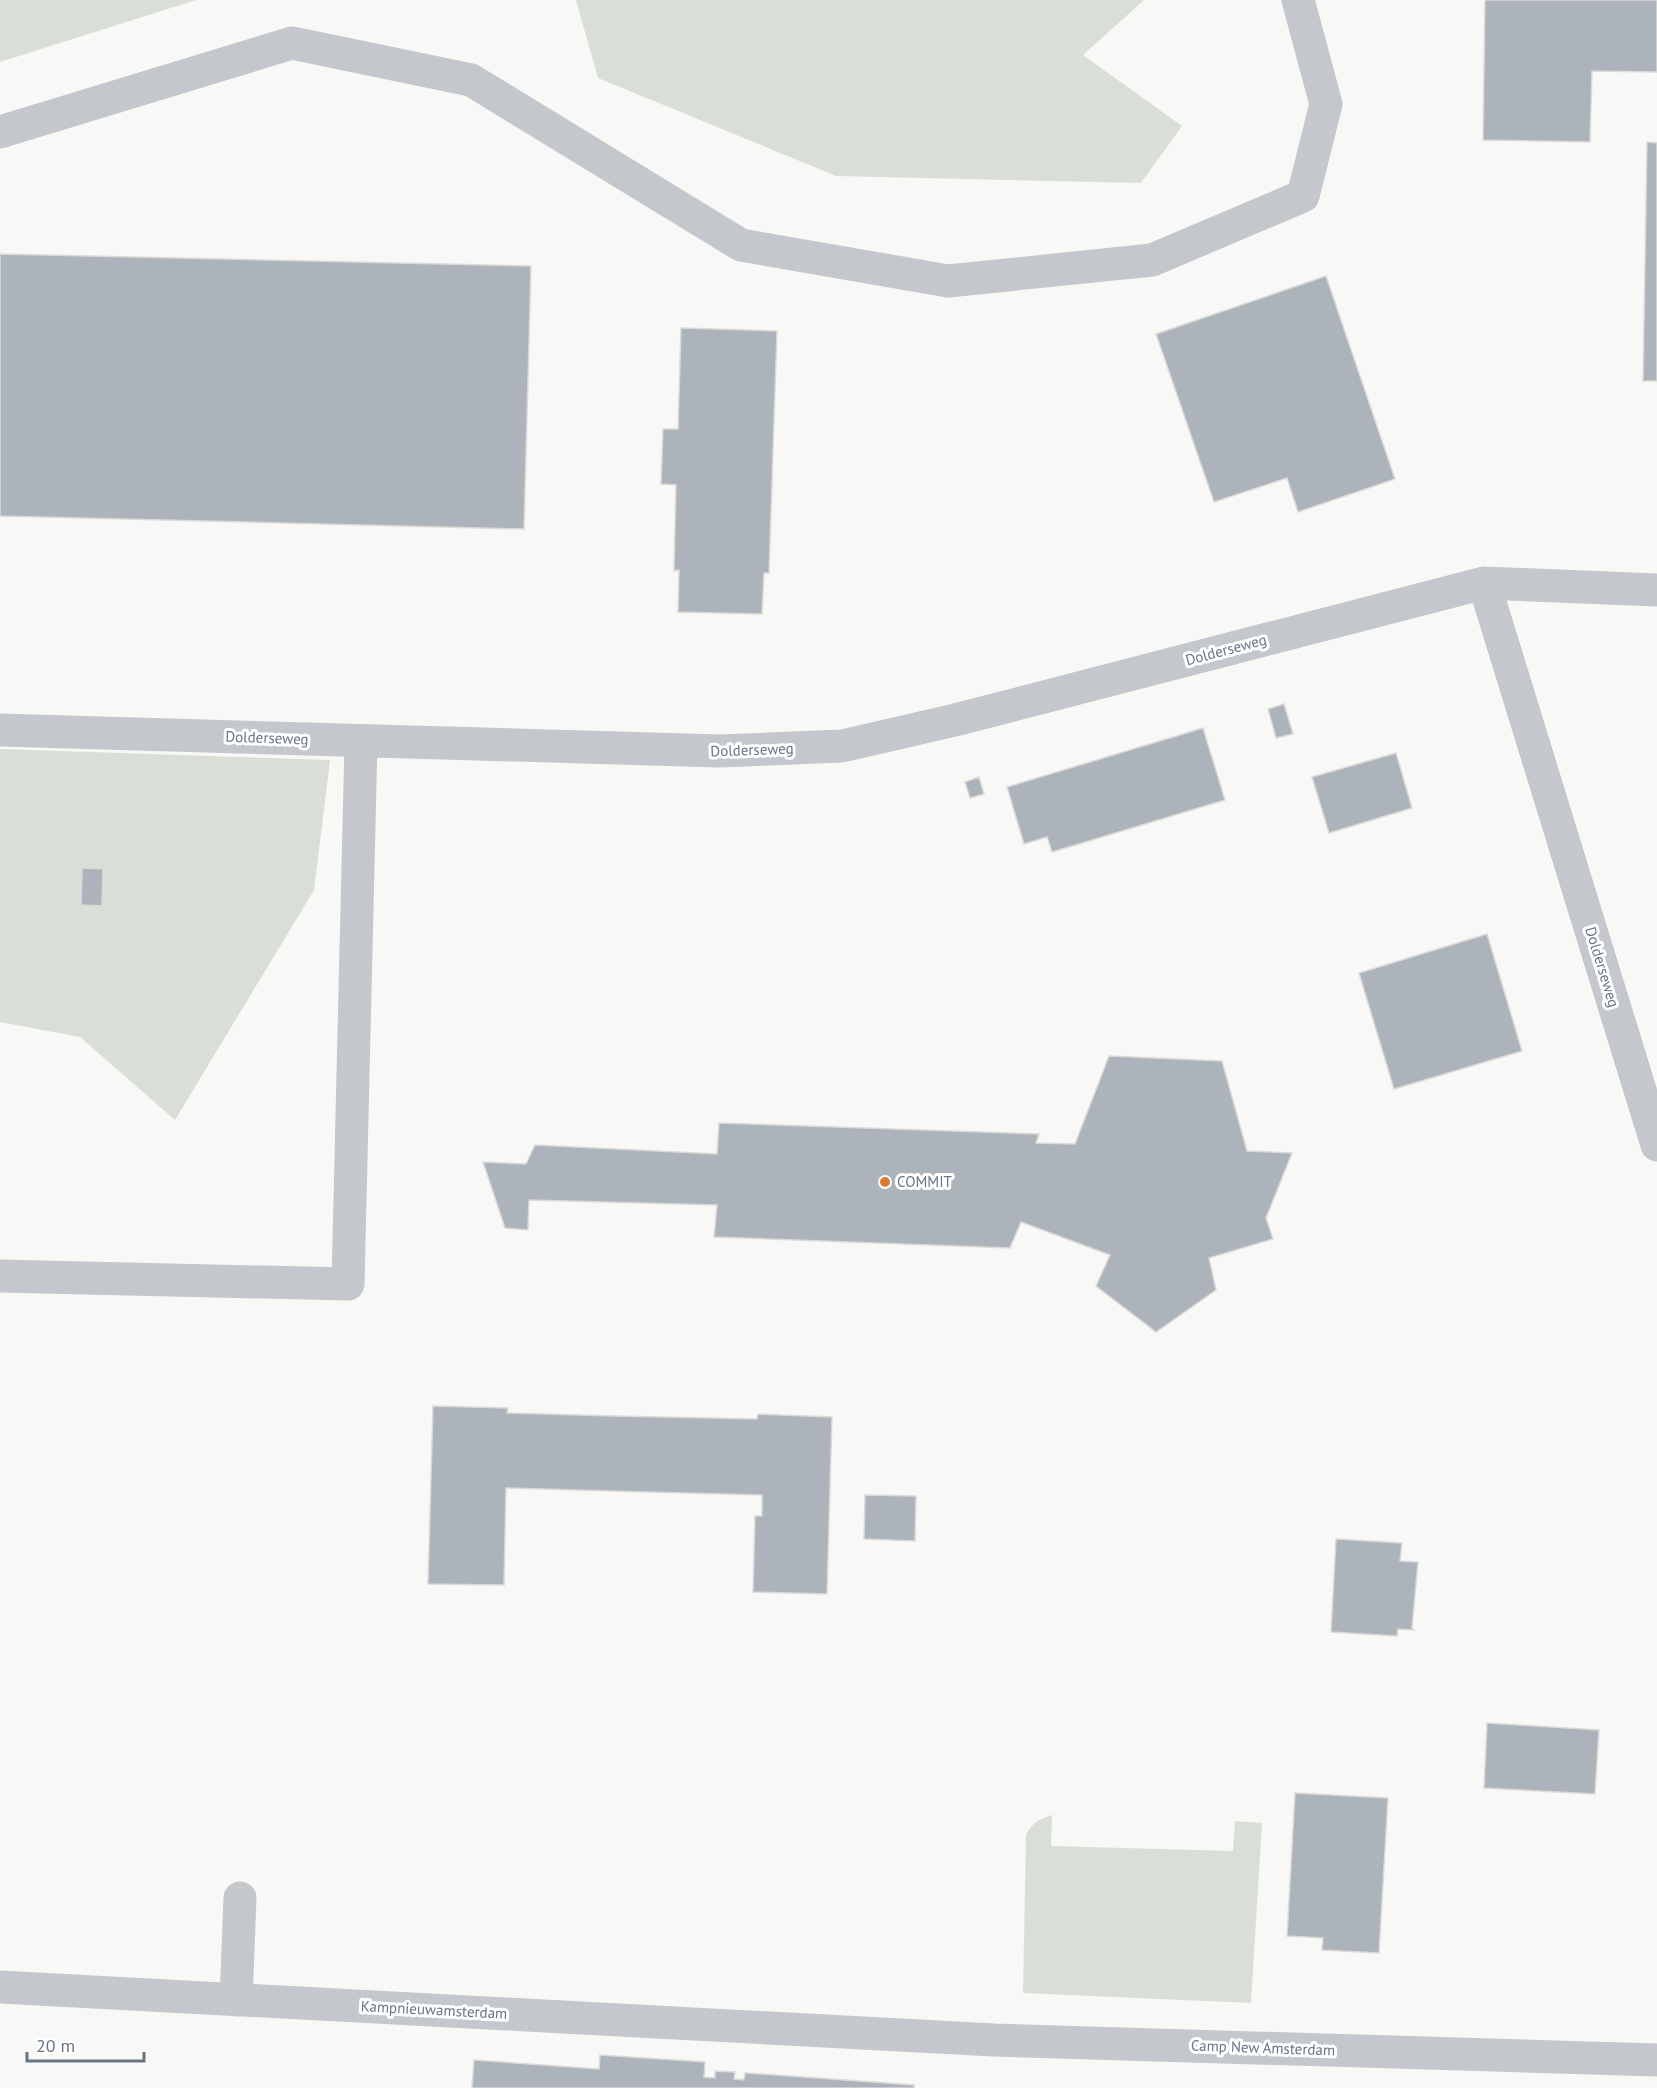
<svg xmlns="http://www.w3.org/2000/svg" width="1657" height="2088" font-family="'PT Sans',sans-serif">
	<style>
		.green { fill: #d9dfd7 }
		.building { fill: #adb3ba; stroke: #dadad8; stroke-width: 1.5 }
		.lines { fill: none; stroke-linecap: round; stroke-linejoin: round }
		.minor { stroke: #c4c7cb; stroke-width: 33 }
		.poi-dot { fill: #da7b35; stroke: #fff; stroke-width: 2 }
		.labels { text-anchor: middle; stroke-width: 6; stroke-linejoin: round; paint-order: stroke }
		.street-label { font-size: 15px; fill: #697485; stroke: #fff }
		.poi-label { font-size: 15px; fill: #697485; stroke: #fff; text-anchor: start }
	</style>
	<rect width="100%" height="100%" fill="#f8f8f6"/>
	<path class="green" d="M0,0H196L0,62Z
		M576,0H1144L1083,55L1182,126L1141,183L836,176L598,78Z
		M0,749L330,760L314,890L175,1120L80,1037L0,1022Z
		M1052,1815L1051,1846L1233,1851L1235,1821L1262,1823L1251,2003L1023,1993L1026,1835C1032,1823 1039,1819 1052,1815Z"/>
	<path class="building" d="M1485,0H1657V72L1592,71L1590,142L1483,140Z
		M1647,142L1657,143V381H1643Z
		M0,254L531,266L524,529L0,516Z
		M1326,276L1395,479L1298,512L1287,478L1214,502L1156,334Z
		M681,328L777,331L769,573H764L762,614L678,612L679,570L674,571L676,485L661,484L663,429H678Z
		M1284,704L1293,734L1276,738L1268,709Z
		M1203,728L1225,800L1052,852L1047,837L1024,844L1007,787Z
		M1396,753L1412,808L1329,833L1312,777Z
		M979,777L984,794L970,798L965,782Z
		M82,868L103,869L102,906L81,905Z
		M1487,934L1522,1051L1394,1089L1359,973Z
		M1109,1056L1222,1061L1247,1151L1292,1153L1266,1218L1273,1239L1209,1258L1216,1290L1156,1332L1096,1286L1110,1255L1021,1222L1010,1248L714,1237L717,1205L529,1200L528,1230L505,1228L483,1162L526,1164L535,1145L717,1154L719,1123L1039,1134L1036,1143L1075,1144Z
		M433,1406L508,1408L507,1413L614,1416L757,1419L758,1414L832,1417L827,1594L753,1592L755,1516H762V1495L611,1491L506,1488L504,1585L428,1584Z
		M865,1495L916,1496L915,1541L864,1539Z
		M1336,1539L1402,1543L1400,1561L1418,1562L1412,1628L1414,1630L1398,1629L1397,1636L1331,1632Z
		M1487,1723L1599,1730L1595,1794L1484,1788Z
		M1295,1793L1388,1798L1379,1953L1322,1950L1323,1938L1287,1936Z
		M600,2055L705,2062L704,2077L715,2078V2071L735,2072L734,2079L744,2080L745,2073H747L914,2085V2088H472L474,2060L599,2069Z"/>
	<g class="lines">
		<path class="minor" d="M0,132L292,43L471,80L741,245L948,281L1152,260L1303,196L1326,104L1298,0
			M1484,583L1657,1145
			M0,730L720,751L842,746L955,720L1484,583L1657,590
			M0,1276L348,1284L361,741
			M0,1987L994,2040L1657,2060
			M236,2000L240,1898"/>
	</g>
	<circle class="poi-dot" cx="885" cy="1182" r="6"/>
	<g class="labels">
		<g class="street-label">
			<text transform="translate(1226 650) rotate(-15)" y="5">Dolderseweg</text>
			<text transform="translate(267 738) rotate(2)" y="5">Dolderseweg</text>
			<text transform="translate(752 750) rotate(-2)" y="5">Dolderseweg</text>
			<text transform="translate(1602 967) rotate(73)" y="5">Dolderseweg</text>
			<text transform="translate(434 2010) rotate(3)" y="5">Kampnieuwamsterdam</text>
			<text transform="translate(1263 2048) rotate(2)" y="5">Camp New Amsterdam</text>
		</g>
		<g class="poi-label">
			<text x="897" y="1187">COMMIT</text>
		</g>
	</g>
	<path d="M27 2052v9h117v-9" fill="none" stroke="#697485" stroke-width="3"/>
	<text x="36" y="2052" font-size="18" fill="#697485" stroke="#ffffff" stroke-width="4.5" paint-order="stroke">20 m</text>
</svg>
